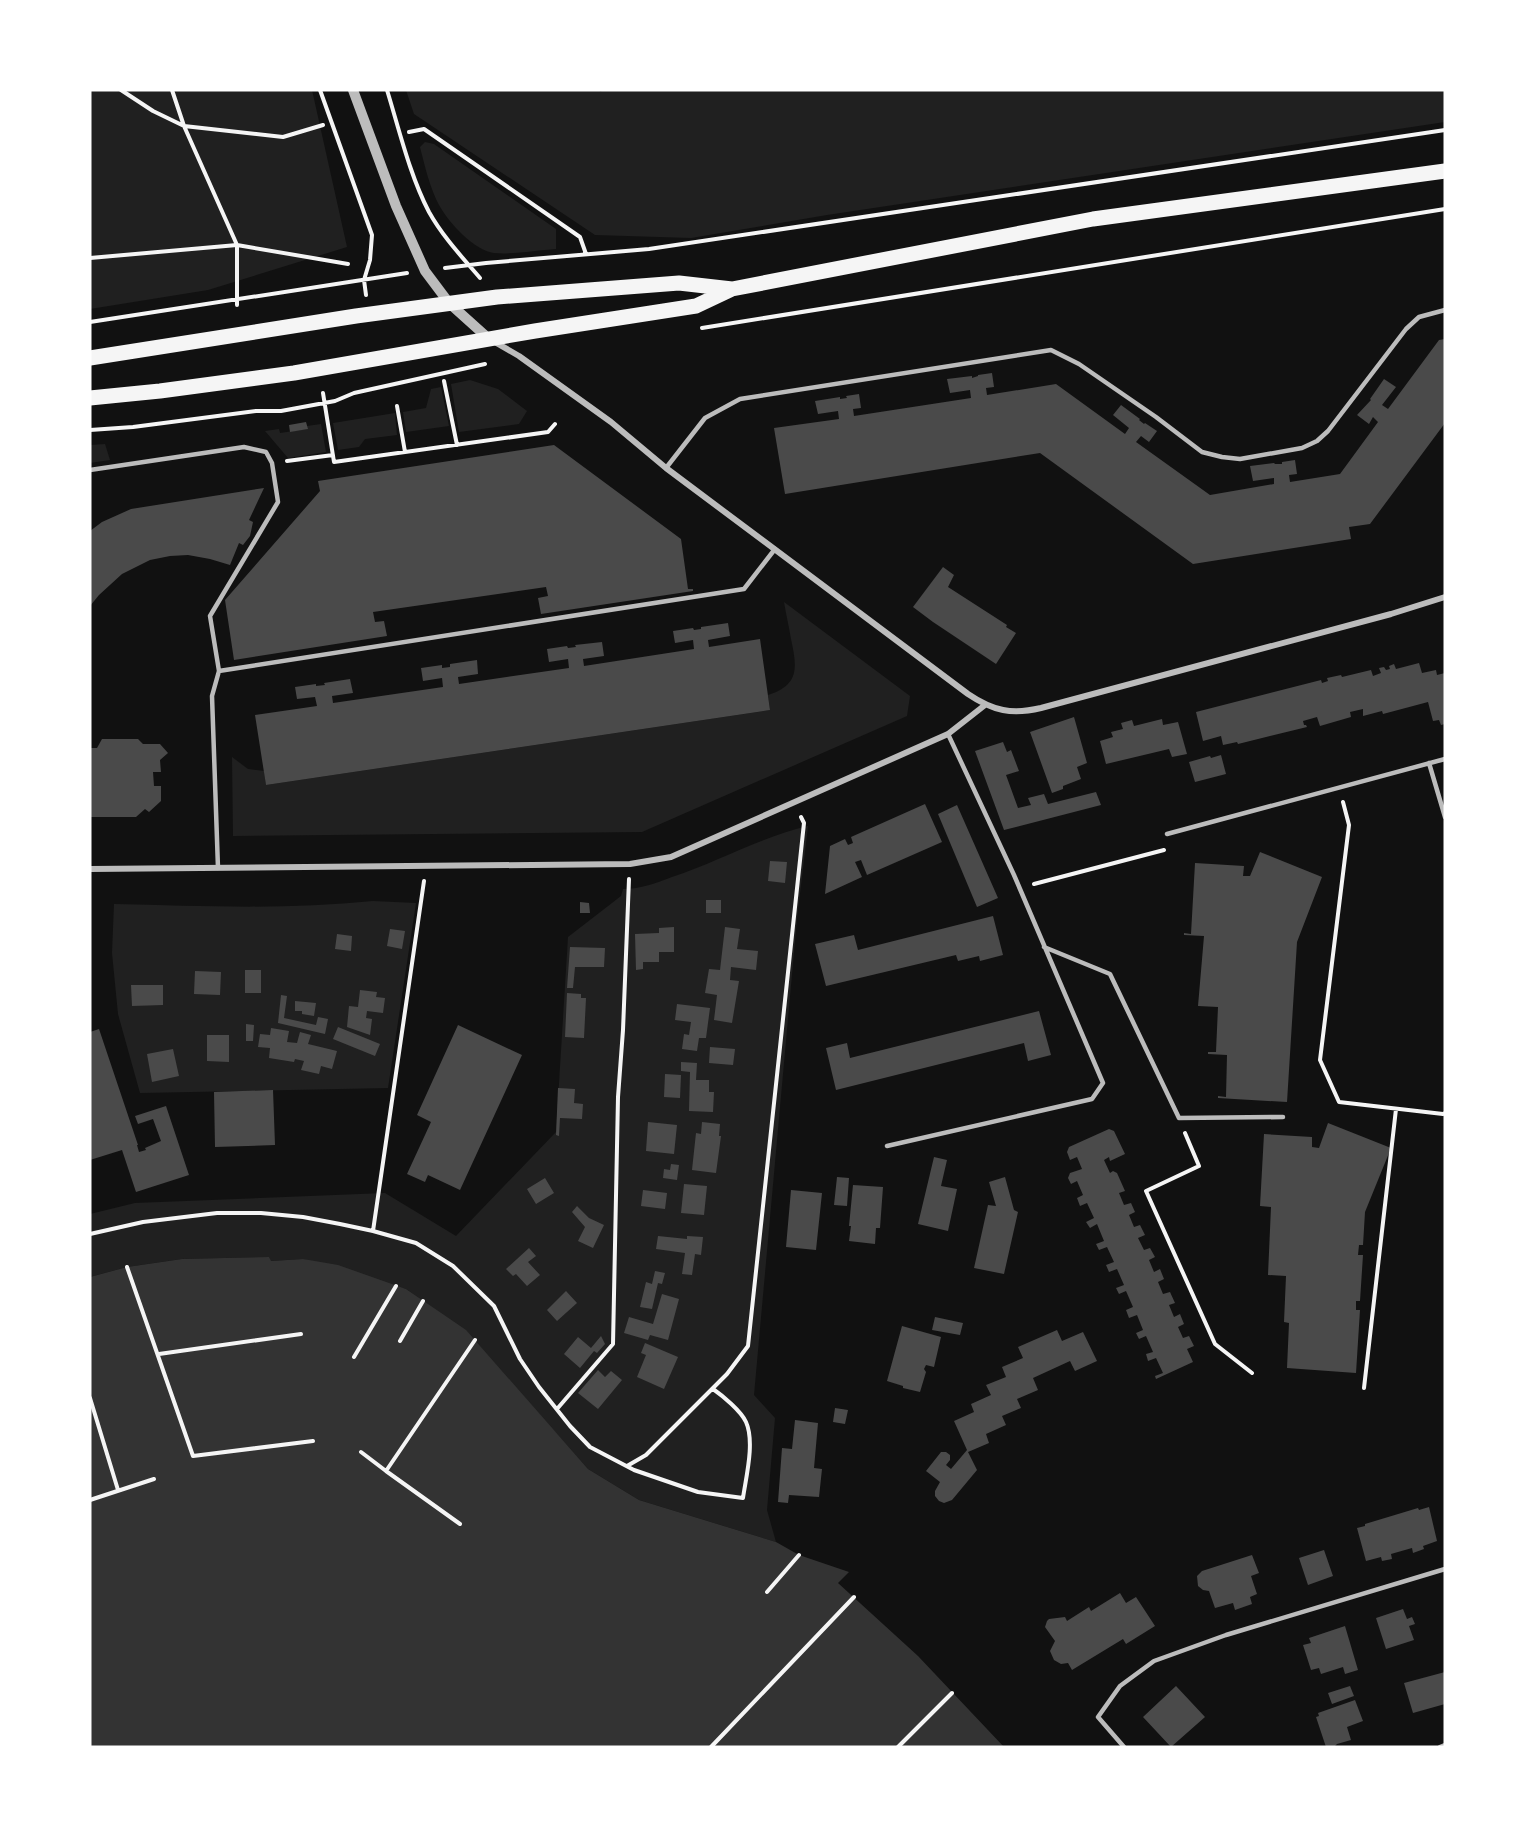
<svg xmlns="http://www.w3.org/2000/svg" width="1535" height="1837" font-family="'Varela Round',sans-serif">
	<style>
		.green { fill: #202020 }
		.water { fill: #333 }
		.building { fill: #4a4a4a }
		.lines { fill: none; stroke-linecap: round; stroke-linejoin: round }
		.path { stroke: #f5f5f5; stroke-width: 4 }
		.service { stroke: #bcbcbc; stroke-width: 4.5 }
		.minor { stroke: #bcbcbc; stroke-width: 6 }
		.tertiary { stroke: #bcbcbc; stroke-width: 10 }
		.primary { stroke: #f5f5f5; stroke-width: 15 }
	</style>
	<rect width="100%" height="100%" fill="#111"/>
	<path class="green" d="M90,90H312L347,247L208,290L90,309Z
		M406,90H599L600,92L604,90H1445V122L827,215L691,238L595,235L414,114Z
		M425,142L434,144L556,229V249C538,250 511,255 494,253C475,251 448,222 439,205C430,188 425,167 420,147Z
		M470,380L498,389L527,411L519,424L459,432L451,384Z
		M441,387L449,426L406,432L403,412L426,408L431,389Z
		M395,413L397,435L365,439L359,447L338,450L333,423Z
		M321,424L326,452L288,458L265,431L279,429L280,433L307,429V426Z
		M105,444L110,460L90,463V445Z
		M784,602L910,696L907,716L642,832L233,836L232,757L248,769L264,771L266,785L770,710L768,695C800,685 797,667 791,639C789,627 786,614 784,602Z
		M808,826L797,919L754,1395L775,1418L767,1510L776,1542L639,1500L588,1469L557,1434L423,1301L406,1289L303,1259L270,1261L269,1257L182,1259L127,1267L90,1277V1214L135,1203L385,1193L456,1236L556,1132L568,937L621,896L623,889C641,889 656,883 672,877C718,862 761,837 808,826Z
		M373,901L416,903L388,1088L140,1093L118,1014L112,953L114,904C200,906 287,910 373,901Z"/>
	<path class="water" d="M269,1257L271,1261L303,1259L338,1265L406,1289L466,1330L588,1469L639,1500L776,1542L799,1555L849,1572L838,1583L918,1656L1004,1747H90V1277L127,1267L182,1259Z"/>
	<path class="building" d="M1445,339V423L1370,524L1349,527L1351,539L1193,564L1040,453L785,494L774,428L839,419L838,411L818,414L815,401L840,397V399L847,398L846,396L859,394L861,408L853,409L854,416L971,398L970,390L950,393L947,379L972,376V378L978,376V375L992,373L994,387L986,388L987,395L1056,384L1125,434L1129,428L1113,415L1121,405L1140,419L1139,420L1144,424L1145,423L1157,431L1149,442L1141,436L1136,442L1210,495L1274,484V478L1253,481L1250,466L1274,463L1275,464H1282V462L1295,460L1297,474L1289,475L1290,482L1340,474L1378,422L1373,417L1369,424L1357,415L1371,400L1370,399L1384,379L1396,387L1382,405L1388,409L1439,340Z
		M306,422L308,429L290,432L289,425Z
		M554,445L681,539L688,589H693V591L541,614L538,598L548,596L546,587L373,612L375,622L384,621L387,636L234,660L225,600L320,491L318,481Z
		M264,488L249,520L253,522L250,536L243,545L239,543L230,565L210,559L188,555L170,556L150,560L122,574L99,595L90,606V531L102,522L131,509Z
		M943,567L954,575L948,587L1007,625L1006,627L1016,633L996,664L933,622L913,607Z
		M728,623L730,636L708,640L709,647L760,639L770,710L266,785L255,715L317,706L315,697L297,699L295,687L316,684V686L325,685L324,683L350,679L353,693L332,696L333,703L443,687L442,678L423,681L421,668L442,665V668L450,667V664L477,660L478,674L458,677L459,684L569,668L568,659L549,662L547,649L567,646L568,648L576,647L575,645L602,642L604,656L583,659L584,666L694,649L693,640L675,643L673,631L693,628L694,630L701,629V627Z
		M1419,663L1422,673L1436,670L1437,675L1445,673V724L1441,725L1439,720L1433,721L1428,702L1383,714L1382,711L1363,716V709L1350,712L1351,717L1320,726L1317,717L1303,721L1304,725H1306L1307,727L1238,744L1237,742L1223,745L1221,736L1203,741L1196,712L1321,680L1322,683L1328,681L1327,678L1341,675L1342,677L1371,670L1373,676L1381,673L1379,668L1384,667L1386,670L1390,669L1389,666L1394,664L1396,669Z
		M1074,717L1087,763L1077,767L1081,779L1063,786V789L1052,793L1030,732Z
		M1162,719L1163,725L1178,722L1187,754L1172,757L1169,749L1106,764L1100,741L1113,737L1111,732L1123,729L1121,723L1132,720L1134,726Z
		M102,739H138L143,744H160L168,753L160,760L161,772H153L154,786H161V801L149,812L145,809L136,817H90V748H97Z
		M1003,742L1007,752L1011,750L1019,771L1006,775L1018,808L1031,805L1028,798L1044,794L1048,804L1096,792L1101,805L1004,830L975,751Z
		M1221,755L1226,774L1195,782L1189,762L1210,756L1211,758Z
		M925,804L942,842L867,875L861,860L855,862L862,877L825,894L830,846L845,839L848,845L853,843L851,837Z
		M957,805L998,898L977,907L938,814Z
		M1260,852L1322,877L1297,942L1287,1102L1218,1098V1096L1226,1097L1227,1055L1208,1054V1052H1216L1218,1007L1198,1006L1204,936L1184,935V933L1191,934L1195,863L1244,866L1243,876H1250Z
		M770,861L787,862L785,883L768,881Z
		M706,900H721V913H706Z
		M580,902L589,903L590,913H580Z
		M993,916L1003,955L980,961L979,956L958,961L956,955L826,986L815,944L854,935L858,950Z
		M674,927V952H659V962H643V969L636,970L635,934L659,933V928Z
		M725,927L740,929L737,949L758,951L756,970L731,967L730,980L739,981L732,1023L714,1020L717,995L705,993L709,969L720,970Z
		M390,929L405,931L402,949L387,946Z
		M337,934L352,936L351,951L335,949Z
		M570,947L605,948L604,967H575L573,988H567Z
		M245,970H261V993H245Z
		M195,971L221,972L220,995L194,994Z
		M131,985H163V1005L132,1006Z
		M360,990L377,992L376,997L385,998L383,1013L367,1011L366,1018L372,1019L370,1035L347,1027L349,1006L358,1007Z
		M567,993L581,994V998H586L584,1038L565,1037Z
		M281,995L287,996L284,1018L316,1025L318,1017L328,1019L325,1034L278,1023Z
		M295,1001L316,1003L314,1016L302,1014V1011H295Z
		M677,1004L710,1008L706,1038H699L697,1051L682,1049L684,1034L689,1035L691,1022L675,1020Z
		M1039,1011L1051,1055L1028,1061L1024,1043L836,1090L826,1048L847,1043L850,1058Z
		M246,1024L254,1025L253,1041H246Z
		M458,1025L522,1055L460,1190L428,1175L425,1182L407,1174L431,1122L417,1115Z
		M338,1027L380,1044L375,1056L333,1039Z
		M271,1028L289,1031L287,1042L297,1043L300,1032L311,1035L308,1044L337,1051L332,1069L321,1066L319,1074L301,1070L304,1061L295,1059L294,1062L269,1058L270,1048L258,1047L260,1034L270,1035Z
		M99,1029L138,1145H137L139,1152L146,1150L145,1148L161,1141L153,1119L138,1124L135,1116L166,1106L189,1175L136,1192L122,1150L90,1160V1032Z
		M207,1035H229V1062L207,1061Z
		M710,1047L735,1049L733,1065L709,1063Z
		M173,1049L179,1076L152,1082L147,1054Z
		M681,1062L697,1063L696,1080H709V1092H714L713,1112L689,1111L690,1072L681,1071Z
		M665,1074L681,1075L680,1098L664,1097Z
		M558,1088L575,1089L574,1103L583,1104L582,1119L560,1118L559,1136L556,1135Z
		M273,1090L275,1145L215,1147L214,1092Z
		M648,1122L677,1125L674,1154L646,1151Z
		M702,1122L720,1124L719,1136H721L716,1173L692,1170L696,1133L701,1134Z
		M1328,1123L1391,1148L1365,1212L1363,1245H1359L1358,1255H1363L1360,1301H1356V1310H1360L1356,1373L1287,1368L1289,1323L1284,1322L1286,1276L1268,1275L1271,1207L1260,1206L1264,1134L1312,1137V1147L1319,1148Z
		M1109,1129L1114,1131L1125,1154L1110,1161L1109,1157L1104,1160L1110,1173L1113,1171L1117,1173L1125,1191L1119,1193L1124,1205L1131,1203L1135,1212L1129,1215L1134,1227L1140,1225L1145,1235L1138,1238L1144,1250L1150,1248L1155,1257L1149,1260L1154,1272L1160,1269L1164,1279L1158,1282L1163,1294L1170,1292L1175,1303L1169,1305L1174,1317L1180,1314L1184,1324L1178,1327L1183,1338L1189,1336L1194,1346L1187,1349L1193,1362L1156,1379L1155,1376L1163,1373L1156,1358L1148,1361L1146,1354L1153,1352L1146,1336L1139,1339L1136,1333L1143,1330L1137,1315L1129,1318L1126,1310L1133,1307L1126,1291L1119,1294L1116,1288L1124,1285L1117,1269L1109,1272L1106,1265L1114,1262L1107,1247L1099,1250L1096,1244L1104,1241L1097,1224L1090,1228L1086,1222L1094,1218L1087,1203L1080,1206L1077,1198L1083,1195L1077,1181L1071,1184L1068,1178L1070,1173L1082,1169L1077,1157L1070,1160L1067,1152L1069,1147Z
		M934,1157L947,1160L941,1186L957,1189L948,1231L918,1224Z
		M671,1164L679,1165L677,1180L663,1178L664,1169L670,1170Z
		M837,1177L849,1178L847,1206L834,1205Z
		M1005,1177L1014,1210L1018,1212L1004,1274L974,1268L988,1205L996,1206L989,1182Z
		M545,1178L554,1193L536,1204L527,1189Z
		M684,1184L707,1186L704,1215L681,1213Z
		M853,1185L883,1187L880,1228H876L875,1244L849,1241L851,1226H849Z
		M643,1190L667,1193L665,1209L641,1206Z
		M791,1190L822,1193L816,1250L786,1247Z
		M577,1206L589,1218L604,1225L593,1248L578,1241L585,1227L572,1212Z
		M658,1236L687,1239V1236L703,1237L701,1255L695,1254L692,1275L682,1274L685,1253L656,1249Z
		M529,1248L536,1256L528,1262L540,1275L527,1286L516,1274L513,1276L506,1269Z
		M655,1271L665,1273L662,1284L658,1283L652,1309L640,1307L646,1282L652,1284Z
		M566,1291L577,1303L557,1321L547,1310Z
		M662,1294L679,1299L668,1340L650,1335L648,1340L624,1333L629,1317L653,1324Z
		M935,1317L963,1323L960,1335L932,1330Z
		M902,1326L941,1337L934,1367L926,1365L924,1369L926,1372L920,1392L903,1388V1386L887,1381Z
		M1057,1330L1062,1341L1083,1332L1097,1361L1075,1371L1070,1361L1033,1378L1038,1390L1017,1399L1021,1408L1002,1416L1006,1425L986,1434L989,1443L968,1452L977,1470L952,1500L944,1503L939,1501L935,1496V1491L940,1482L926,1471L941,1452H946L950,1455V1460L946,1465L951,1469L967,1450L954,1421L974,1412L971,1404L991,1395L986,1385L1006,1377L1002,1367L1023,1358L1018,1347Z
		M601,1336L605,1344L597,1353L594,1351L580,1368L564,1354L578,1337L591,1348Z
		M645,1343L678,1357L664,1389L637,1377L646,1355L641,1353Z
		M598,1370L605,1377L611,1371L622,1380L598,1409L578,1393Z
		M835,1408L848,1410L845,1424L833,1422Z
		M795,1420L818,1423L814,1468L822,1469L819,1497L789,1495L788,1503L778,1502L782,1448L792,1449Z
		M1429,1507L1437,1541L1423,1546L1424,1549L1413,1553L1412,1548L1391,1554L1392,1559L1382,1561L1381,1557L1366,1561L1357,1528L1365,1526V1524L1418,1508L1419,1510Z
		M1324,1550L1333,1576L1308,1585L1299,1558Z
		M1252,1555L1259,1573L1251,1576L1257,1594L1250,1597L1252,1604L1235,1610L1233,1603L1215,1608L1209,1591L1203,1590L1198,1586L1197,1576L1202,1571Z
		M1120,1593L1126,1603L1136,1597L1155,1626L1126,1644L1123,1639L1072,1670L1068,1663L1061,1664L1054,1660L1050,1651L1055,1641L1045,1627L1047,1621L1049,1619L1065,1617L1067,1621L1089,1607L1091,1611Z
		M1403,1609L1407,1619L1412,1617L1415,1624L1409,1626L1414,1640L1386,1649L1376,1618Z
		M1345,1626L1358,1670L1345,1674L1343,1667L1321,1674L1319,1668L1311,1670L1303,1645L1311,1643L1309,1638Z
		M1445,1672V1704L1413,1713L1404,1683Z
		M1176,1686L1205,1717L1171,1747L1143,1717Z
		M1350,1686L1354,1696L1332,1704L1328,1693Z
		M1355,1700L1363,1721L1347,1727L1351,1740L1337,1744L1334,1747H1326L1316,1717L1319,1716L1318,1713Z"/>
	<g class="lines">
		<path class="path" d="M121,90L153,111L184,126L237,245V305
			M172,90L184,126L283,137L323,125
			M320,90L372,235L370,260L364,280L366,295
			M387,90C399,129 410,176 429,212C443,237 462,257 480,278
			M409,132L424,129L580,237L586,254
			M90,258L237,245L348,264
			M445,268L486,263L649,249L1445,130
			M90,322L407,273
			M702,328L1445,209
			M444,381L457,445
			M323,393L334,462L548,432L555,424
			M397,406L405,452
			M90,430L133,427L256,411H281L335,401L354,393L485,364
			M287,461L333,455
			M1343,802L1349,825L1320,1060L1339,1102L1443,1114L1445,1113
			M1034,884L1164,850
			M1185,1133L1199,1166L1146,1191L1215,1344L1252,1373
			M373,1231L424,881
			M90,1234L143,1222L217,1213H261L303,1217L340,1224L373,1231L416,1243L453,1266L494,1306L520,1359L539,1387L570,1426L590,1447L634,1470L698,1492L743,1498C746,1477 755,1442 746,1422C741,1411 723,1396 713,1389
			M127,1267L193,1456L313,1441
			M400,1341L423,1301
			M159,1354L301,1334
			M354,1357L396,1286
			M1364,1388L1396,1109
			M90,1398L118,1490
			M557,1409L613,1344L618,1097L623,1030L629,879
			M361,1452L386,1471
			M627,1466L646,1455L727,1374L748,1346L804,823L801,817
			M90,1500L154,1479
			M460,1524L386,1471L475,1340
			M767,1592L799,1555
			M711,1747L854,1597
			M898,1747L952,1693"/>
		<path class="service" d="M666,468L705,418L740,399L1051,350L1079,364L1156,417L1202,452L1222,457L1240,459L1302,448L1317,441L1328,431L1406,329L1419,317L1445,310
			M90,470L244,447L266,452L272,463L278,502L210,616L219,671L212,696L218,868
			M219,671L744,589L775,549
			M1429,763L1445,817
			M1167,834L1445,759
			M1044,947L1110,974L1179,1118L1283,1117
			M887,1146L1092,1099L1103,1083L1014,875L948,734
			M1124,1747L1098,1717L1120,1686L1154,1661L1226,1635L1445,1569
			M1440,1747L1445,1745"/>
		<path class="minor" d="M493,341L519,356L611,422L666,468L968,694C993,711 1012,715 1041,708L1391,614L1445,597
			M90,869L630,864L671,857L948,734L985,705"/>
		<path class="tertiary" d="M353,90L396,206L425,271L449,303L489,339"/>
		<path class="primary" d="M90,358L356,316L497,297L679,283L732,289
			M90,398L160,391L294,373L535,331L696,306L732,289L1093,219L1445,171"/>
	</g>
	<rect width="1535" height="1837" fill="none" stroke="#ffffff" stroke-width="183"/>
</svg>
